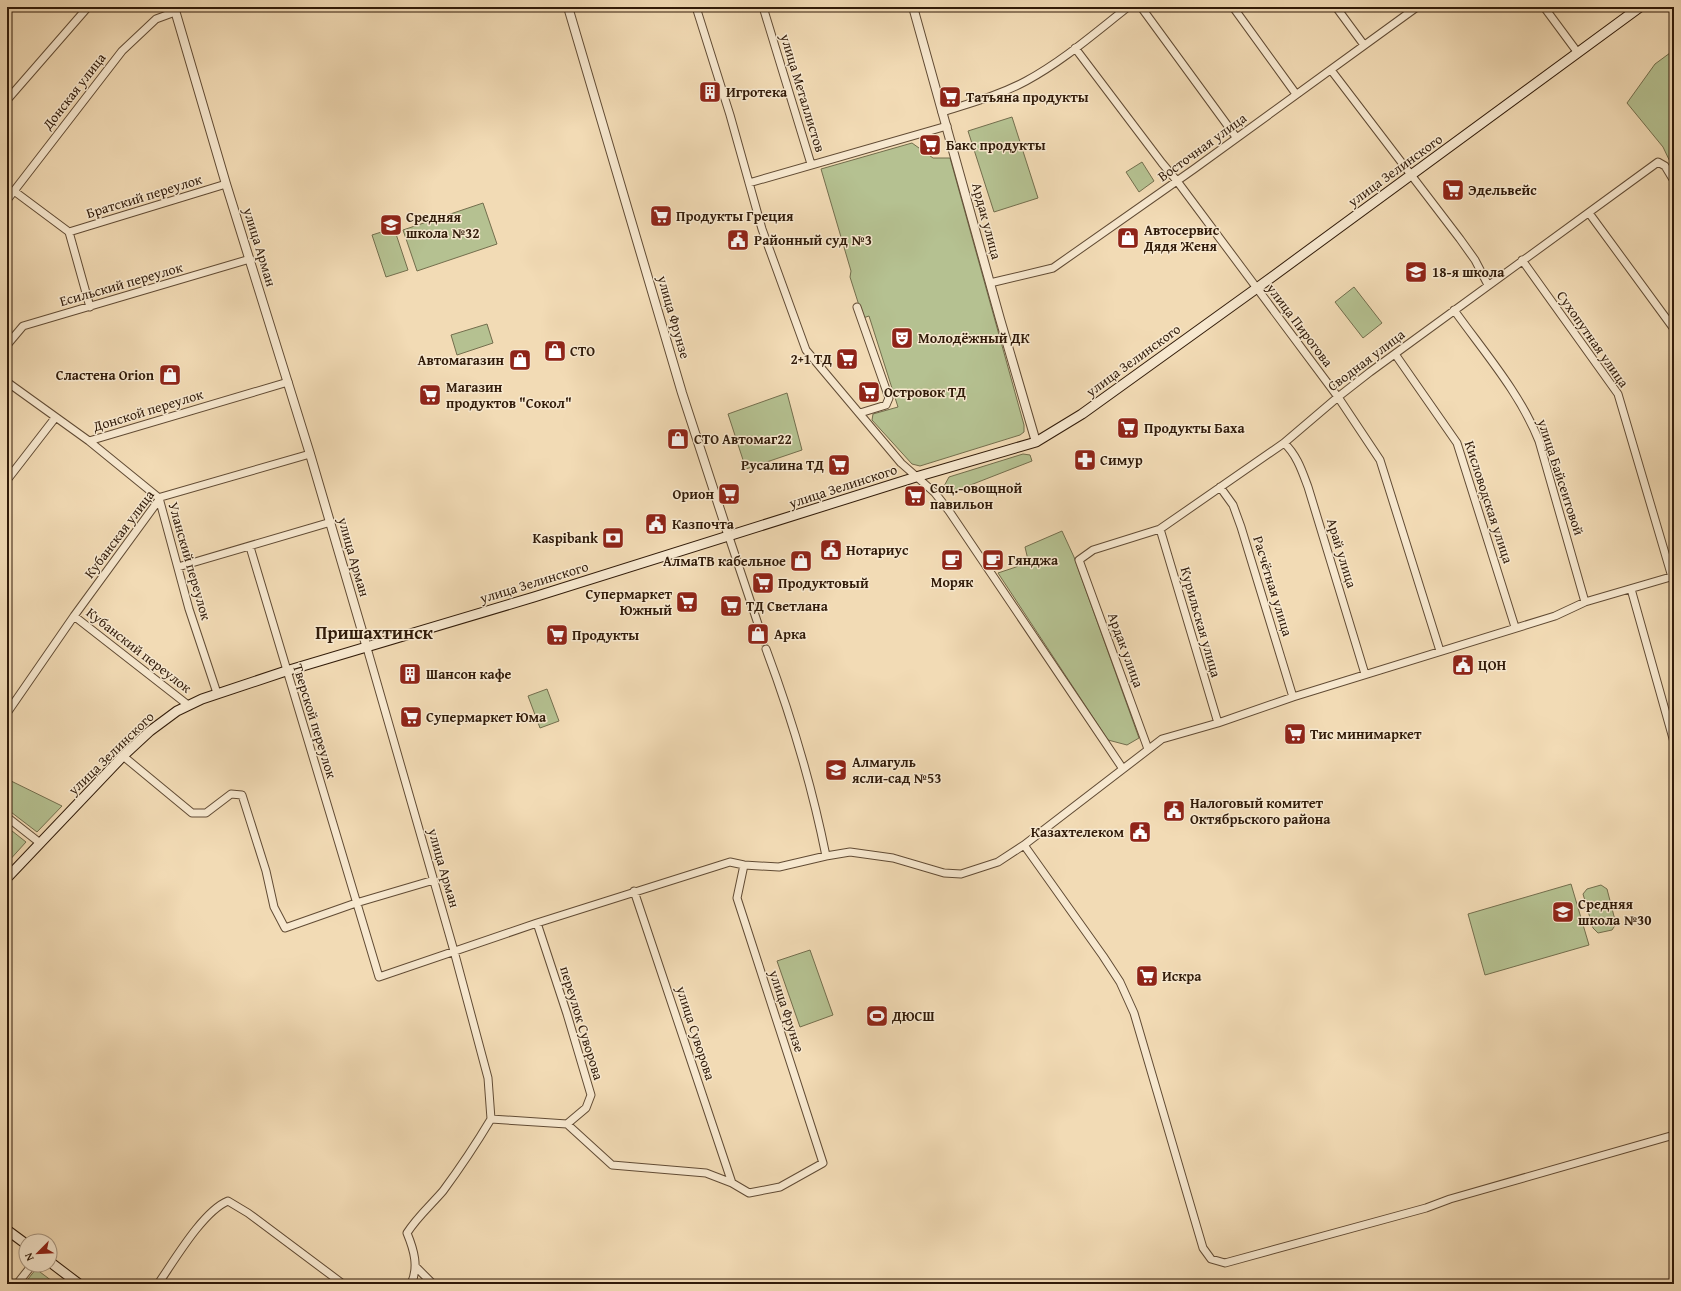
<svg xmlns="http://www.w3.org/2000/svg" width="1681" height="1291" font-family="'Gentium Book Plus',serif">
	<style>
		.green { fill: #b5c191; stroke: #736e4d }
		.lines { fill: none; stroke-linecap: round; stroke-linejoin: round }
		.minor-tunnel { stroke: #cbb593; stroke-width: 7; stroke-dasharray: 7 3.5; stroke-linecap: butt }
		.minor-casing { stroke: #614b34; stroke-width: 9 }
		.tertiary-casing { stroke: #614b34; stroke-width: 10 }
		.secondary-casing { stroke: #311b09; stroke-width: 11 }
		.minor { stroke: #f7e8cf; stroke-width: 7 }
		.tertiary { stroke: #f7e8cf; stroke-width: 8 }
		.secondary { stroke: #f7e8cf; stroke-width: 9 }
		.labels { text-anchor: middle; stroke-width: 3; stroke-linejoin: round; paint-order: stroke }
		.street-label { font-size: 14px; fill: #311b09; stroke: #f7e8cf }
		.poi-label { font-size: 14px; font-weight: bold; fill: #311b09; stroke: #f7e8cf; text-anchor: start }
		.district-label { font-size: 18px; font-weight: bold; fill: #311b09; stroke: #f7e8cf }
	</style>
	<rect width="100%" height="100%" fill="#f2dbb5"/>
	<filter id="stains"><feTurbulence type="fractalNoise" baseFrequency=".005" numOctaves="4"/><feColorMatrix values="0 0 0 0 .2 0 0 0 0 .09 0 0 0 0 .02 0 0 0 .5 -.17"/></filter>
	<radialGradient id="worn" r=".72"><stop offset=".6" stop-color="#630" stop-opacity="0"/><stop offset="1" stop-color="#630" stop-opacity=".3"/></radialGradient>
	<path class="green" d="M1674,50V170L1663,147L1627,103L1655,64Z
		M1012,117L1038,198L994,212L968,131Z
		M912,143L933,158H950L1024,425V432L1020,435L920,466L912,464L872,420L873,414L898,407L869,316L863,318L850,277L851,271L821,169Z
		M1142,162L1154,181L1139,192L1126,172Z
		M483,203L497,244L417,271L403,230Z
		M394,228L408,270L386,277L372,235Z
		M1354,287L1382,323L1363,338L1335,302Z
		M487,324L493,343L457,355L451,335Z
		M787,393L802,450L746,469L728,414Z
		M1023,454L1030,455L1032,461L950,493L945,492L943,488L949,477Z
		M1062,531L1074,557L1139,738L1127,745L1108,740L998,573L1016,567L1028,560L1025,547Z
		M547,689L559,721L540,728L528,696Z
		M7,779L62,806L37,832L7,809Z
		M7,827L26,842L7,863Z
		M1571,884L1589,945L1485,975L1468,914Z
		M1601,885L1607,889L1616,924L1612,930L1598,933L1593,928L1583,894L1587,889Z
		M810,950L833,1015L800,1027L777,961Z
		M36,1269L56,1284H24Z"/>
	<g class="lines">
		<path class="minor-tunnel" d="M761,633L766,649"/>
		<g class="minor-casing">
			<path id="minor" d="M696,7L730,115L762,229L806,350L901,463L935,493L949,511L1123,769
				M763,7L811,164
				M1141,7L1236,137
				M1233,7L1296,94
				M1336,7L1364,45
				M1544,7L1578,53
				M1075,48L1162,163L1177,181L1338,397L1380,460L1440,651
				M1331,70L1460,239L1475,260L1488,285
				M7,100L88,7
				M942,112C971,103 1000,95 1026,81C1063,61 1096,32 1128,7
				M749,183L947,126
				M14,191L69,232
				M7,200L122,51L156,19L175,12
				M1589,213L1674,329
				M1522,260L1618,394L1672,577
				M990,283L1053,268L1194,169L1417,7
				M90,307L69,232L226,184
				M857,307L889,398L886,405L860,413
				M1454,310C1484,352 1520,393 1539,441L1585,602
				M7,345L23,326L250,259
				M1395,354L1457,443L1515,627
				M7,382L89,441L288,382
				M89,441L159,498L189,609L217,693
				M1284,443C1297,455 1302,471 1308,487L1365,674
				M7,480L55,418
				M1220,487L1233,505L1241,527L1293,697
				M1160,529L1218,723
				M729,537L761,633
				M250,547L379,977L537,923L730,862L744,865L779,867L826,856L850,852L893,858L944,873L961,874L998,862L1024,845
				M178,567L331,522
				M1674,576L1585,602L1555,616L1293,697L1218,723L1162,739L1024,845L1103,956L1120,982L1134,1013L1203,1248L1211,1259L1225,1263L1426,1208L1450,1199L1674,1135
				M1631,589L1674,742
				M74,616L188,705
				M367,648L454,951L488,1078L491,1119
				M766,649C791,716 812,786 826,856
				M7,713L74,616L161,497L310,454
				M1148,749L1079,560L1093,550L1160,529L1284,443L1338,397L1370,372L1658,162L1665,166L1674,181
				M123,756L192,813H206L231,794L242,795L266,871L274,907L285,928L356,903L434,880
				M7,817L40,843
				M634,891L732,1183
				M537,923L567,1014L591,1095L586,1108L567,1124
				M491,1119L567,1124L612,1165L706,1173L732,1183L749,1193L780,1187L823,1163L737,898L744,865
				M416,1267L433,1284
				M17,1284L32,1265
				M158,1284C174,1261 203,1211 228,1201L248,1213L343,1284
				M411,1284C419,1267 414,1250 407,1233C417,1217 431,1205 443,1191C460,1168 476,1144 491,1119"/>
		</g>
		<g class="tertiary-casing">
			<path id="tertiary" d="M174,7L226,184L310,454L367,648
				M568,7L682,393L729,537
				M913,7L1000,319L1036,442"/>
		</g>
		<g class="secondary-casing">
			<path id="secondary" d="M7,878L123,756L150,731L177,711L202,699L286,671L534,597L916,477L1036,442L1082,414L1257,288L1640,7
				M7,1230L26,1244
				M50,1262L79,1284"/>
		</g>
		<use href="#minor" class="minor"/>
		<use href="#tertiary" class="tertiary"/>
		<use href="#secondary" class="secondary"/>
	</g>
	<defs>
		<g id="building-square" transform="scale(1.15)"><rect x="-9" y="-9" width="18" height="18" rx="4" fill="#8f2418" stroke="#f7e8cf"/><path d="M-4-6H4V6H1V3H-1V6H-4ZM-2.5-4.3h1.7v1.8h-1.7ZM.8-4.3h1.7v1.8H.8ZM-2.5-1h1.7V.8h-1.7ZM.8-1h1.7V.8H.8Z" fill="#fff"/></g>
		<g id="supermarket-square" transform="scale(1.15)"><rect x="-9" y="-9" width="18" height="18" rx="4" fill="#8f2418" stroke="#f7e8cf"/><path d="M-6-5.5h2.5l.6 2H6L4.5 2H-2.5L-4.4-4H-6ZM-1.5 3.2a1.3 1.3 0 1 0 .1 0ZM3 3.2a1.3 1.3 0 1 0 .1 0Z" fill="#fff"/></g>
		<g id="school-square" transform="scale(1.15)"><rect x="-9" y="-9" width="18" height="18" rx="4" fill="#8f2418" stroke="#f7e8cf"/><path d="M0-5L7-2L0 1L-7-2ZM-4 1L0 2.5L4 1V4Q0 6-4 4Z" fill="#fff"/></g>
		<g id="shop-square" transform="scale(1.15)"><rect x="-9" y="-9" width="18" height="18" rx="4" fill="#8f2418" stroke="#f7e8cf"/><path d="M-5-2.5h2.3a2.7 3.5 0 0 1 5.4 0H5L5.5 6h-11ZM-1.5-2.5h3a1.5 2.3 0 0 0-3 0Z" fill="#fff"/></g>
		<g id="civic-square" transform="scale(1.15)"><rect x="-9" y="-9" width="18" height="18" rx="4" fill="#8f2418" stroke="#f7e8cf"/><path d="M-.6-6.5H3V-4.5H.6V-3L4-1V1h2V6H-6V1h2V-1L-.6-3ZM-1.2 2.5V6h2.4V2.5Z" fill="#fff"/></g>
		<g id="theatre-square" transform="scale(1.15)"><rect x="-9" y="-9" width="18" height="18" rx="4" fill="#8f2418" stroke="#f7e8cf"/><path d="M-5-5.5Q0-4 5-5.5V0Q5 5 0 6Q-5 5-5 0ZM-3.3-2.5H-1v1.5H-3.3ZM1-2.5H3.3v1.5H1ZM-2.8 1Q0 5.5 2.8 1Z" fill="#fff"/></g>
		<g id="pharmacy-square" transform="scale(1.15)"><rect x="-9" y="-9" width="18" height="18" rx="4" fill="#8f2418" stroke="#f7e8cf"/><path d="M-2-6h4v4h4v4h-4v4h-4v-4h-4v-4h4Z" fill="#fff"/></g>
		<g id="bank-square" transform="scale(1.15)"><rect x="-9" y="-9" width="18" height="18" rx="4" fill="#8f2418" stroke="#f7e8cf"/><path d="M-6-4H6V4H-6ZM0-2.3a2.3 2.3 0 1 0 0 4.6a2.3 2.3 0 1 0 0-4.6Z" fill="#fff"/></g>
		<g id="cafe-square" transform="scale(1.15)"><rect x="-9" y="-9" width="18" height="18" rx="4" fill="#8f2418" stroke="#f7e8cf"/><path d="M-5.5-4.5H6V0H3Q3 3.5 0 3.5H-2.5Q-5.5 3.5-5.5 0ZM3-3.2v2h1.7v-2ZM-6 4.5H4V6H-6Z" fill="#fff"/></g>
		<g id="stadium-square" transform="scale(1.15)"><rect x="-9" y="-9" width="18" height="18" rx="4" fill="#8f2418" stroke="#f7e8cf"/><path d="M0-5a6.5 5 0 1 0 0 10a6.5 5 0 1 0 0-10ZM-3.5-1.8h7v3.6h-7Z" fill="#fff"/></g>
	</defs>
	<g fill-rule="evenodd">
		<use href="#building-square" x="710" y="92"/>
		<use href="#supermarket-square" x="950" y="97"/>
		<use href="#supermarket-square" x="930" y="145"/>
		<use href="#supermarket-square" x="1453" y="190"/>
		<use href="#supermarket-square" x="661" y="216"/>
		<use href="#school-square" x="391" y="225"/>
		<use href="#shop-square" x="1128" y="238"/>
		<use href="#civic-square" x="738" y="240"/>
		<use href="#school-square" x="1416" y="272"/>
		<use href="#theatre-square" x="902" y="338"/>
		<use href="#shop-square" x="555" y="351"/>
		<use href="#supermarket-square" x="847" y="359"/>
		<use href="#shop-square" x="520" y="360"/>
		<use href="#shop-square" x="170" y="375"/>
		<use href="#supermarket-square" x="869" y="392"/>
		<use href="#supermarket-square" x="430" y="395"/>
		<use href="#supermarket-square" x="1128" y="428"/>
		<use href="#shop-square" x="678" y="439"/>
		<use href="#pharmacy-square" x="1085" y="460"/>
		<use href="#supermarket-square" x="839" y="465"/>
		<use href="#supermarket-square" x="729" y="494"/>
		<use href="#supermarket-square" x="915" y="496"/>
		<use href="#civic-square" x="656" y="524"/>
		<use href="#bank-square" x="613" y="538"/>
		<use href="#civic-square" x="831" y="550"/>
		<use href="#cafe-square" x="952" y="560"/>
		<use href="#cafe-square" x="993" y="560"/>
		<use href="#shop-square" x="801" y="561"/>
		<use href="#supermarket-square" x="763" y="583"/>
		<use href="#supermarket-square" x="687" y="602"/>
		<use href="#supermarket-square" x="731" y="606"/>
		<use href="#shop-square" x="758" y="634"/>
		<use href="#supermarket-square" x="557" y="635"/>
		<use href="#civic-square" x="1463" y="665"/>
		<use href="#building-square" x="410" y="674"/>
		<use href="#supermarket-square" x="411" y="717"/>
		<use href="#supermarket-square" x="1295" y="734"/>
		<use href="#school-square" x="836" y="770"/>
		<use href="#civic-square" x="1174" y="811"/>
		<use href="#civic-square" x="1140" y="832"/>
		<use href="#school-square" x="1563" y="912"/>
		<use href="#supermarket-square" x="1147" y="976"/>
		<use href="#stadium-square" x="877" y="1016"/>
	</g>
	<g class="labels">
		<g class="street-label">
			<text transform="translate(74 91) rotate(-52)" y="5">Донская улица</text>
			<text transform="translate(803 93) rotate(73)" y="5">улица Металлистов</text>
			<text transform="translate(1202 147) rotate(-36)" y="5">Восточная улица</text>
			<text transform="translate(1395 170) rotate(-36)" y="5">улица Зелинского</text>
			<text transform="translate(144 196) rotate(-17)" y="5">Братский переулок</text>
			<text transform="translate(987 221) rotate(75)" y="5">Ардак улица</text>
			<text transform="translate(260 247) rotate(73)" y="5">улица Арман</text>
			<text transform="translate(121 284) rotate(-16)" y="5">Есильский переулок</text>
			<text transform="translate(674 317) rotate(74)" y="5">улица Фрунзе</text>
			<text transform="translate(1300 325) rotate(53)" y="5">улица Пирогова</text>
			<text transform="translate(1593 339) rotate(55)" y="5">Сухопутная улица</text>
			<text transform="translate(1133 360) rotate(-36)" y="5">улица Зелинского</text>
			<text transform="translate(1366 360) rotate(-37)" y="5">Сводная улица</text>
			<text transform="translate(148 410) rotate(-17)" y="5">Донской переулок</text>
			<text transform="translate(1561 477) rotate(72)" y="5">улица Байсеитовой</text>
			<text transform="translate(843 486) rotate(-18)" y="5">улица Зелинского</text>
			<text transform="translate(1489 502) rotate(72)" y="5">Кисловодская улица</text>
			<text transform="translate(119 534) rotate(-53)" y="5">Кубанская улица</text>
			<text transform="translate(1342 553) rotate(73)" y="5">Арай улица</text>
			<text transform="translate(354 557) rotate(74)" y="5">улица Арман</text>
			<text transform="translate(190 561) rotate(74)" y="5">Уланский переулок</text>
			<text transform="translate(534 582) rotate(-17)" y="5">улица Зелинского</text>
			<text transform="translate(1273 586) rotate(73)" y="5">Расчётная улица</text>
			<text transform="translate(1201 622) rotate(74)" y="5">Курильская улица</text>
			<text transform="translate(139 650) rotate(38)" y="5">Кубанский переулок</text>
			<text transform="translate(1126 650) rotate(70)" y="5">Ардак улица</text>
			<text transform="translate(315 721) rotate(73)" y="5">Тверской переулок</text>
			<text transform="translate(111 753) rotate(-44)" y="5">улица Зелинского</text>
			<text transform="translate(444 868) rotate(74)" y="5">улица Арман</text>
			<text transform="translate(787 1011) rotate(72)" y="5">улица Фрунзе</text>
			<text transform="translate(582 1023) rotate(73)" y="5">переулок Суворова</text>
			<text transform="translate(696 1033) rotate(72)" y="5">улица Суворова</text>
		</g>
		<g class="poi-label">
			<text x="726" y="97">Игротека</text>
			<text x="966" y="102">Татьяна продукты</text>
			<text x="946" y="150">Бакс продукты</text>
			<text x="1468" y="195">Эдельвейс</text>
			<text x="676" y="221">Продукты Греция</text>
			<text x="406" y="222">Средняя<tspan x="406" dy="16">школа №32</tspan></text>
			<text x="1144" y="235">Автосервис<tspan x="1144" dy="16">Дядя Женя</tspan></text>
			<text x="754" y="245">Районный суд №3</text>
			<text x="1432" y="277">18-я школа</text>
			<text x="918" y="343">Молодёжный ДК</text>
			<text x="570" y="356">СТО</text>
			<text x="832" y="364" text-anchor="end">2+1 ТД</text>
			<text x="504" y="365" text-anchor="end">Автомагазин</text>
			<text x="154" y="380" text-anchor="end">Сластена Orion</text>
			<text x="446" y="392">Магазин<tspan x="446" dy="16">продуктов "Сокол"</tspan></text>
			<text x="884" y="397">Островок ТД</text>
			<text x="1144" y="433">Продукты Баха</text>
			<text x="694" y="444">СТО Автомаг22</text>
			<text x="1100" y="465">Симур</text>
			<text x="824" y="470" text-anchor="end">Русалина ТД</text>
			<text x="930" y="493">Соц.-овощной<tspan x="930" dy="16">павильон</tspan></text>
			<text x="714" y="499" text-anchor="end">Орион</text>
			<text x="672" y="529">Казпочта</text>
			<text x="598" y="543" text-anchor="end">Kaspibank</text>
			<text x="846" y="555">Нотариус</text>
			<text x="1008" y="565">Гянджа</text>
			<text x="786" y="566" text-anchor="end">АлмаТВ кабельное</text>
			<text x="952" y="587" text-anchor="middle">Моряк</text>
			<text x="778" y="588">Продуктовый</text>
			<text x="672" y="599" text-anchor="end">Супермаркет<tspan x="672" dy="16">Южный</tspan></text>
			<text x="746" y="611">ТД Светлана</text>
			<text x="774" y="639">Арка</text>
			<text x="572" y="640">Продукты</text>
			<text x="1478" y="670">ЦОН</text>
			<text x="426" y="679">Шансон кафе</text>
			<text x="426" y="722">Супермаркет Юма</text>
			<text x="1310" y="739">Тис минимаркет</text>
			<text x="852" y="767">Алмагуль<tspan x="852" dy="16">ясли-сад №53</tspan></text>
			<text x="1190" y="808">Налоговый комитет<tspan x="1190" dy="16">Октябрьского района</tspan></text>
			<text x="1124" y="837" text-anchor="end">Казахтелеком</text>
			<text x="1578" y="909">Средняя<tspan x="1578" dy="16">школа №30</tspan></text>
			<text x="1162" y="981">Искра</text>
			<text x="892" y="1021">ДЮСШ</text>
		</g>
		<g class="district-label">
			<text x="374" y="639">Пришахтинск</text>
		</g>
	</g>
	<rect width="1681" height="1291" fill="none" stroke="#f2dbb5" stroke-width="24"/>
	<rect x="8" y="8" width="1665" height="1275" fill="none" stroke="#311b09" stroke-width="2"/>
	<rect x="12" y="12" width="1657" height="1267" fill="none" stroke="#311b09"/>
	<g transform="translate(38 1253) rotate(246)"><circle r="19" fill="#f7e8cf" stroke="#a89680"/>
	<path d="M0-3L7 15L0 10L-7 15Z" fill="#8f2418"/>
	<text y="-6" font-size="11" font-weight="bold" text-anchor="middle" fill="#311b09">N</text>
	</g>
	<rect width="100%" height="100%" filter="url(#stains)"/>
	<rect width="100%" height="100%" fill="url(#worn)"/>
</svg>
